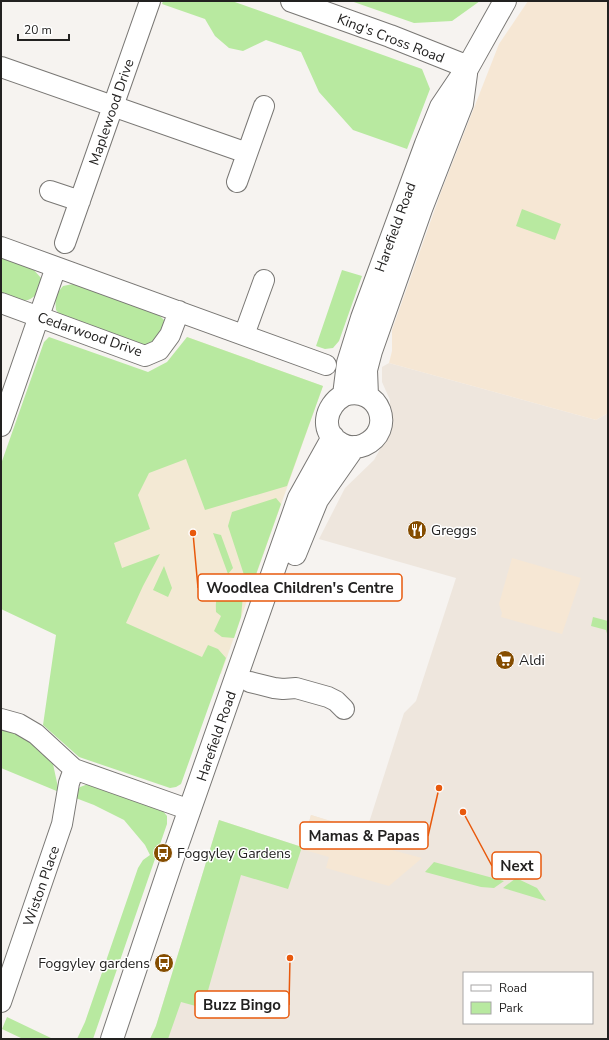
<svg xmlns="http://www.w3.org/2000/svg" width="609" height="1040" font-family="'Nunito Sans',sans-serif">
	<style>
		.built { fill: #eee6dd; fill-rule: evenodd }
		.industrial { fill: #f6e7d4 }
		.education { fill: #f3e9d4 }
		.green { fill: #b8e9a0 }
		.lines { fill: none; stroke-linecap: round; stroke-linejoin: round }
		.street-casing { stroke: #797774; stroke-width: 22 }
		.secondary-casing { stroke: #797774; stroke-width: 24 }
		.street { stroke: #fff; stroke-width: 20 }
		.secondary { stroke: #fff; stroke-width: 22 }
		.labels { text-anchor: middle; stroke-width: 3; stroke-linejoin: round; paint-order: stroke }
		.street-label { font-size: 14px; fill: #222120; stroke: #fff }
		.poi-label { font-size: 14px; fill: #222120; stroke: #fff; text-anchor: start }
		.leader { fill: none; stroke: #e8590c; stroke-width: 1.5 }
		.callout-dot { fill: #e8590c; stroke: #fff; stroke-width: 1.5 }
		.callout { fill: #fff; stroke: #e8590c; stroke-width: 1.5 }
		.callout-label { font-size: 15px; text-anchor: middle; font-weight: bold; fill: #222120 }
	</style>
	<rect width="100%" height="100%" fill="#f6f3f0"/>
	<path class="built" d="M389,363L596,420L608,413V1039H150L156,1026L219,820L302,847L311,815L366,832L404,713L416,701L456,578L319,539L345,488L374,460L390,431V400L382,382V367ZM464,973H592V1023H464Z"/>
	<path class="industrial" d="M528,1H608V413L596,420L389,363L392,351V330L441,192L499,44Z
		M512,558L581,578L562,634L501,617L502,613L499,604Z
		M311,815L366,832L392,850L422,858L389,886L326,868L329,857L301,849Z"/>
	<path class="education" d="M187,337L323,386L221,674L86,612Z"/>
	<path class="green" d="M163,1H232L422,69L430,89L407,149L353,130L319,92L301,52L266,40L243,51L229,48L215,36L205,19L162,4Z
		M351,1H480L452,21L414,23Z
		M522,209L561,224L555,240L516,226Z
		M1,257L33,269L41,278L40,291C26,306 19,301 1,295Z
		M342,270L362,276L339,341L333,348L325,349L316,346Z
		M73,284L156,312L164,320L163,333L154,343L141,346L62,317L56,310L55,296L63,286Z
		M49,337L148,372L167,362L187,337L323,386L287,486L205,510L186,459L149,473L138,495L150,529L114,543L122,568L160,554L143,586L126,623L202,657L208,645L218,649L226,658L181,784L176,787L170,788L79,757L43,725L56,635L1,609V464L44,342Z
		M276,498L281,504L254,580L246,581L228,526L232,512Z
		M213,533L221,535L233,568L228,574Z
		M164,566L172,588L168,597L153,590Z
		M236,577L243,595L241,617L234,638L222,637L214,631L221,616L216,612C215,592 221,588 236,577Z
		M593,617L608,621V637L606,630L591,626Z
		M1,726L33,740L53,764L59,792L1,768Z
		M91,783L163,811L167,816V824L93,1039H77L85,1022L138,868L143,860L150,855L145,845L124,820L94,805L73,797L80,787Z
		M219,820L302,847L288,889L241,875L203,1008L181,1002L168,1039H150L156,1026Z
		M434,862L504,881L494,888L481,887L425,872Z
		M516,878L537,888L546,901L503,888Z
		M7,1017L53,1039H23L2,1029Z"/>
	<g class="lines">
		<g class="street-casing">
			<path id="street" d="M1,67L247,153
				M237,182L264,106
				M50,191L80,201
				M65,243L150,1
				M1,247L326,365
				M1,303L145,356L159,350L170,335L179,311
				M244,335L264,280
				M1,426L56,267
				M250,682L274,688L283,689L296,688L328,697L336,701L344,709
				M1,719L19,724L36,734L74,769L190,810
				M1,1002L62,824L69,783L74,769"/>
		</g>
		<g class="secondary-casing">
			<path id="secondary" d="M292,1L390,36L468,67
				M344,395C380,384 396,431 364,445C357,448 348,448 341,444C319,432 325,406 344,395L348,363L362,318L426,144L441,107L468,67L505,1
				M367,396L366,370L371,351L421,209L462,104L466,74
				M295,554L317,500L354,447
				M112,1039L172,860L299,498L333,437"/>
		</g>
		<use href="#street" class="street"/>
		<use href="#secondary" class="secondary"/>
	</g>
	<defs>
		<g id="restaurant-disc" transform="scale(1)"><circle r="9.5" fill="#854d00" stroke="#fff"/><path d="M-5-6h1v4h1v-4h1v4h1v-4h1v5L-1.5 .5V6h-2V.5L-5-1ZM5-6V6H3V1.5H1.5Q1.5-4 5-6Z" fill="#fff"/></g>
		<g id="supermarket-disc" transform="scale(1)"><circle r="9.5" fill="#854d00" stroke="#fff"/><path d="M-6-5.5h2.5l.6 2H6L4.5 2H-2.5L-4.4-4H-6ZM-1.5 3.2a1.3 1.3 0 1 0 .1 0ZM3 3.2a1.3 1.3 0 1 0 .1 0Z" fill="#fff"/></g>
		<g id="bus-disc" transform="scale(1)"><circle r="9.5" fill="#854d00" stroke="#fff"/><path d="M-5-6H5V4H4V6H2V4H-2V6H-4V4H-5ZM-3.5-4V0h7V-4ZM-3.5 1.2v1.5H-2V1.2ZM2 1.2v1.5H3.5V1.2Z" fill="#fff"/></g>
	</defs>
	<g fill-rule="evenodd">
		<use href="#restaurant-disc" x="417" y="530"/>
		<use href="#supermarket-disc" x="505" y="660"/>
		<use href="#bus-disc" x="163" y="853"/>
		<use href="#bus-disc" x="164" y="963"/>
	</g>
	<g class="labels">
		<g class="street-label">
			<text transform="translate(391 38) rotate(21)" y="5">King's Cross Road</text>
			<text transform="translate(111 112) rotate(-71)" y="5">Maplewood Drive</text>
			<text transform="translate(395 227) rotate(-70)" y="5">Harefield Road</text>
			<text transform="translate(90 334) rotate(19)" y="5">Cedarwood Drive</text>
			<text transform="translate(216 736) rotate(-71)" y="5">Harefield Road</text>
			<text transform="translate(41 886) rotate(-71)" y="5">Wiston Place</text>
		</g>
		<g class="poi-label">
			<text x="431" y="535">Greggs</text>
			<text x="519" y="665">Aldi</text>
			<text x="177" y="858">Foggyley Gardens</text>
			<text x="150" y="968" text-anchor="end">Foggyley gardens</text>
		</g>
	</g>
	<path class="leader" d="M193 533L198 588M439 788L428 836M463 812L492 866M290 958L289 1005"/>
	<g class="callout-dot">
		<circle cx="193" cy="533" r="4"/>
		<circle cx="439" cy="788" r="4"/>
		<circle cx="463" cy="812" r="4"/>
		<circle cx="290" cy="958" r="4"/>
	</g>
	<g class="callout">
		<rect x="198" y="574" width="204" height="27" rx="4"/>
		<rect x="300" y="822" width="128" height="27" rx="4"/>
		<rect x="492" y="852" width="49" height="27" rx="4"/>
		<rect x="195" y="991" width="94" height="27" rx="4"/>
	</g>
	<g class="callout-label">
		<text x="300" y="593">Woodlea Children's Centre</text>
		<text x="364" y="841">Mamas &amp; Papas</text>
		<text x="517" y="871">Next</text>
		<text x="242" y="1010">Buzz Bingo</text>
	</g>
	<rect width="609" height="1040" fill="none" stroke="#222120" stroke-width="4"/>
	<rect x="463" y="972" width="130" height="52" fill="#ffffff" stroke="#a7a6a6"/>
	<rect x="471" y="985" width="20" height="6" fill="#ffffff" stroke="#a7a6a6"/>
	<text x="499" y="992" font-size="12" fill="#222120">Road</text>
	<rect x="471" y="1002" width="20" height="12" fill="#b8e9a0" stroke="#a7a6a6"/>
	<text x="499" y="1012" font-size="12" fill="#222120">Park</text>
	<path d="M18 34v6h51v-6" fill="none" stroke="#222120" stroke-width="2"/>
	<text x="24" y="34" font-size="12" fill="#222120" stroke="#ffffff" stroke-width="3" paint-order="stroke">20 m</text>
</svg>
